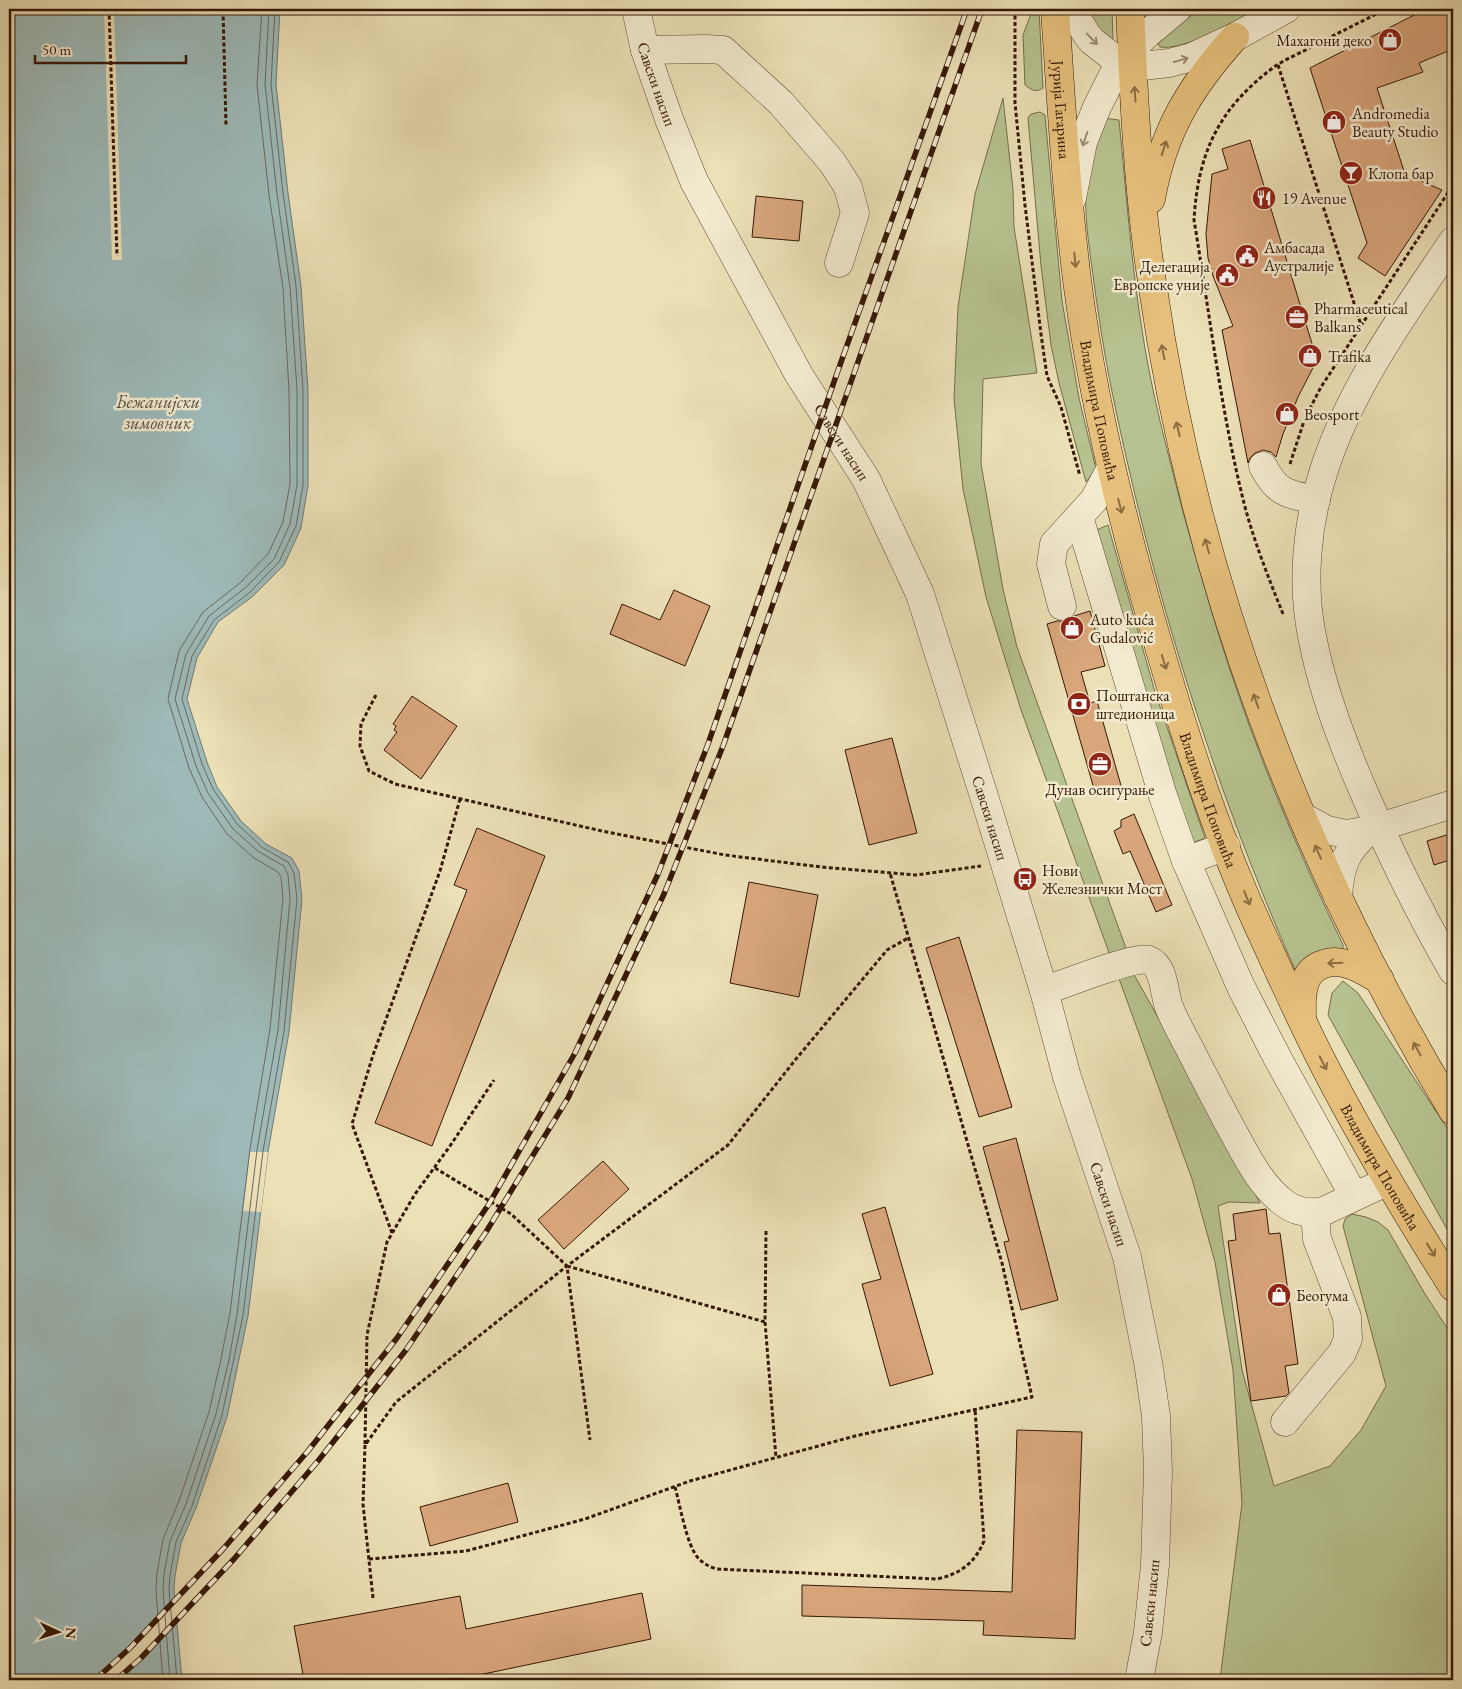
<svg xmlns="http://www.w3.org/2000/svg" width="1462" height="1689" font-family="'EB Garamond',serif">
	<style>
		.green { fill: #b6c28f; stroke: #766d4a }
		.water { fill: #9dbab9; stroke: #737971 }
		.pier { fill: #ece0b7 }
		.lines { fill: none; stroke-linecap: round; stroke-linejoin: round }
		.shore { stroke: #696960; stroke-width: 1 }
		.building { fill: #d9a67c; stroke: #351806 }
		.minor-casing { stroke: #634a32; stroke-width: 29 }
		.major-casing { stroke: #351806; stroke-width: 29 }
		.path { stroke: #351806; stroke-width: 3; stroke-dasharray: 4 2.5; stroke-linecap: butt }
		.minor { stroke: #f3ebd0; stroke-width: 28 }
		.major { stroke: #e6c07c; stroke-width: 28 }
		.rail-casing { stroke: #351806; stroke-width: 5.5 }
		.rail { stroke: #f3ebd0; stroke-width: 4; stroke-dasharray: 11; stroke-linecap: butt }
		.oneway { stroke: #9e8c75 }
		.oneway2 { stroke: #8e6c41 }
		.labels { text-anchor: middle; stroke-width: 5; stroke-linejoin: round; paint-order: stroke }
		.poi-label { font-size: 16px; fill: #351806; stroke: #f3ebd0; text-anchor: start }
		.street-label { font-size: 16px; fill: #351806; stroke: #f3ebd0 }
		.water-label { font-size: 18px; font-style: italic; fill: #595145; stroke: #f3ebd0 }
	</style>
	<rect width="100%" height="100%" fill="#ece0b7"/>
	<filter id="stains"><feTurbulence type="fractalNoise" baseFrequency=".004" numOctaves="4"/><feColorMatrix values="0 0 0 0 .2 0 0 0 0 .09 0 0 0 0 .02 0 0 0 .5 -.17"/></filter>
	<radialGradient id="worn" r=".72"><stop offset=".6" stop-color="#630" stop-opacity="0"/><stop offset="1" stop-color="#630" stop-opacity=".3"/></radialGradient>
	<path class="green" d="M1033,9H1039L1043,88C1037,93 1031,90 1025,85L1023,35Z
		M1085,9H1112L1113,38L1109,40L1100,31Z
		M1202,9H1258C1234,21 1185,51 1160,47L1158,44C1171,30 1185,19 1202,9Z
		M1003,98L1013,189L1014,227L1037,373L983,379L981,464L1003,589L1017,647L1127,951L1111,958L1021,710L986,597L963,489L954,399L958,307L975,194Z
		M1040,112L1045,115L1062,301L1079,398L1096,469L1086,482L1059,383L1051,345L1041,266L1028,118L1031,114Z
		M1103,118L1119,120C1126,190 1131,261 1142,330C1151,390 1167,450 1182,508C1205,592 1230,677 1262,759C1286,822 1314,884 1343,945V949L1296,972C1212,783 1151,585 1110,382C1103,347 1098,311 1093,276C1089,244 1083,211 1087,178C1090,158 1098,137 1103,118Z
		M1108,525L1155,692L1205,838L1192,843L1094,531Z
		M1132,971L1235,1155L1260,1203L1229,1202L1218,1206L1242,1370L1274,1486L1330,1466L1361,1430L1386,1386L1343,1226L1345,1219L1352,1214L1366,1217L1378,1222L1388,1230L1425,1294L1453,1337V1680H1220L1242,1503L1233,1370L1215,1262L1192,1179L1118,976Z
		M1343,981L1358,993L1453,1137V1240L1328,1015L1332,993Z"/>
	<path class="water" d="M9,9H280L276,84L288,193L301,286L308,390V485L301,528L284,565L252,597L218,622L197,658L187,699L207,762L217,787L241,821L266,844L292,858L299,871L302,899L289,1032L268,1152L248,1316L227,1417L196,1508L181,1543L175,1576L174,1590L182,1680H9Z"/>
	<path class="pier" d="M104,9H114L122,260H112Z
		M250,1152H268L261,1212L243,1211Z
		M178,1597L179,1618L141,1658L117,1680H94L130,1648Z"/>
	<g class="lines">
		<path class="shore" d="M163,1680L156,1591L157,1573L163,1539L179,1501L209,1412L221,1359L230,1313L250,1149L270,1029L283,899L281,877L278,872L254,858L227,834L202,797L189,768L168,699L179,651L203,612L240,583L268,554L283,522L290,484L289,391L283,288L269,195L257,85L262,9
			M170,1680L163,1591L164,1574L170,1541L186,1504L216,1414L229,1360L237,1314L257,1150L278,1030L290,899L288,875L284,866L259,852L233,829L208,793L196,766L175,699L186,654L209,616L245,588L274,559L290,524L297,485V390L290,287L277,194L265,84L269,9
			M177,1680L169,1590L170,1576L176,1542L192,1506L222,1415L243,1315L263,1151L284,1031L297,899L294,873L288,862L263,848L237,824L213,789L202,764L182,699L192,656L214,620L249,593L279,562L296,526L303,485V390L296,286L283,193L271,84L275,9"/>
	</g>
	<path class="building" d="M1426,9H1453V49L1419,63L1423,72L1377,88L1405,174L1442,190L1385,276L1358,258L1367,243L1310,68Z
		M1250,140L1317,360L1298,397L1283,434L1276,457L1271,452L1263,450L1255,453L1250,458L1248,463L1222,330L1233,326L1213,276L1208,258L1206,234L1212,174L1228,169L1222,149Z
		M756,196L803,201L799,241L752,237Z
		M674,590L710,606L685,666L610,634L622,604L660,620Z
		M1090,611L1105,666L1081,672L1090,703L1097,701L1122,789L1096,796L1047,624L1057,621H1066L1074,616Z
		M412,696L457,726L421,779L384,750L397,732L394,730L396,726L393,724Z
		M892,738L917,833L869,845L845,750Z
		M1134,814L1172,905L1156,912L1130,851L1123,854L1114,831L1121,827V820Z
		M477,828L545,856L432,1146L375,1123L467,890L454,885Z
		M1453,833V859L1434,865L1427,841Z
		M749,882L818,895L799,997L730,983Z
		M959,937L1012,1107L979,1117L926,948Z
		M1016,1138L1058,1300L1021,1310L1004,1242L1009,1241L983,1147Z
		M603,1161L629,1189L564,1249L538,1220Z
		M885,1207L933,1374L890,1386L862,1284L881,1279L862,1214Z
		M1266,1209L1269,1234L1280,1233L1298,1364L1285,1366L1289,1393L1286,1396L1251,1401L1228,1241L1236,1240L1233,1214Z
		M1017,1430L1082,1432L1075,1639L983,1635L984,1621L802,1616V1585L1012,1592Z
		M508,1483L518,1522L430,1546L420,1507Z
		M642,1593L651,1639L474,1676L475,1680H304L294,1626L460,1596L466,1629Z"/>
	<g class="lines">
		<g class="minor-casing">
			<g id="minor">
				<path id="s1" d="M636,9L645,50L669,119L694,181L799,375L866,479L920,594L988,809L1044,991L1067,1077L1127,1257L1148,1362L1156,1416L1158,1472L1155,1565L1148,1632L1139,1680"/>
				<path d="M1071,9L1087,35L1092,41L1120,63L1133,67L1169,63L1192,57L1235,37L1286,9"/>
				<path d="M645,50L706,49L723,50L781,103L832,162L848,187L855,213L839,263"/>
				<path d="M1072,198L1083,142L1097,107L1115,71L1126,55L1147,34L1177,9"/>
				<path d="M1453,241C1405,313 1351,386 1324,470C1307,522 1301,582 1312,636C1322,689 1341,739 1362,788C1389,851 1419,912 1453,971"/>
				<path d="M1263,466C1277,494 1288,494 1316,500"/>
				<path d="M1079,517L1163,796L1186,861"/>
				<path d="M1062,606L1051,564L1054,544L1094,500L1111,468"/>
				<path d="M1303,817L1327,830L1346,834L1370,830L1453,804"/>
				<path d="M1226,846L1186,861L1241,987L1278,1059L1354,1196"/>
				<path d="M1338,897C1340,865 1346,850 1370,830"/>
				<path d="M1044,991C1061,985 1136,955 1149,960C1165,967 1164,994 1169,1007C1177,1027 1189,1046 1198,1065C1209,1086 1219,1106 1230,1126C1245,1153 1259,1184 1284,1203C1296,1212 1310,1214 1324,1211L1388,1181"/>
				<path d="M1285,1422L1342,1353L1348,1339L1347,1317L1317,1239L1315,1213"/>
			</g>
		</g>
		<g class="major-casing">
			<g id="major">
				<path id="s2" d="M1055,9C1061,99 1066,190 1077,280C1090,382 1113,482 1140,580C1172,695 1207,812 1256,921C1279,971 1301,1021 1326,1069C1365,1144 1408,1216 1453,1287"/>
				<path d="M1130,9C1134,100 1138,192 1152,282C1194,576 1299,857 1453,1111"/>
				<path d="M1151,199C1163,131 1190,87 1235,37"/>
				<path d="M1302,1018C1302,1008 1301,996 1304,986C1308,966 1329,958 1347,964C1359,967 1369,974 1380,980"/>
			</g>
		</g>
		<path class="path" d="M109,9L117,256
			M1015,9V103L1025,205L1041,334L1047,376L1061,407L1080,476
			M223,10L226,125
			M1278,65L1361,325
			M1290,464L1305,418L1321,387L1453,185
			M1283,614C1269,579 1255,544 1245,507C1221,413 1210,316 1194,220C1198,152 1219,108 1274,67C1285,59 1299,54 1311,47C1336,34 1361,22 1386,9
			M376,695L361,724L360,746L369,771L395,784L602,831L725,855L821,867L916,875L981,866
			M435,1168L511,1214L567,1266L590,1440
			M766,1231L765,1322L776,1458
			M392,1233L352,1124L373,1055L440,871L460,799
			M567,1266L765,1322
			M365,1444L367,1335L387,1242L415,1194L450,1146L494,1080
			M675,1487C680,1505 687,1547 699,1559C704,1564 709,1566 716,1569L937,1579C960,1574 975,1563 984,1541L975,1409
			M369,1559L466,1551L585,1519L690,1481L855,1436L1032,1397L1002,1263L890,873
			M373,1598L363,1504L365,1445L396,1402L567,1266L728,1145L796,1059L887,950L908,938"/>
		<use href="#minor" class="minor"/>
		<use href="#major" class="major"/>
		<g class="rail-casing">
			<path id="rail" d="M95,1680L130,1648L224,1548L308,1451L397,1338L489,1204L575,1053L658,874L708,744L835,379L967,9
				M116,1680L141,1658L234,1559L318,1461L406,1350L486,1232L568,1098L664,894L723,746L982,9"/>
		</g>
		<use href="#rail" class="rail"/>
	</g>
	<defs><path id="oneway-shaft" d="M-6 0H5M1.5-3L5.5 0L1.5 3" fill="none" stroke-width="1.6" stroke-linecap="round" stroke-linejoin="round" transform="scale(1.25)"/></defs>
	<g class="oneway">
		<use href="#oneway-shaft" transform="translate(1092 39) rotate(46)"/>
		<use href="#oneway-shaft" transform="translate(1181 60) rotate(-15)"/>
		<use href="#oneway-shaft" transform="translate(1085 139) rotate(109)"/>
	</g>
	<g class="oneway2">
		<use href="#oneway-shaft" transform="translate(1135 94) rotate(-94)"/>
		<use href="#oneway-shaft" transform="translate(1164 148) rotate(-72)"/>
		<use href="#oneway-shaft" transform="translate(1075 260) rotate(84)"/>
		<use href="#oneway-shaft" transform="translate(1163 352) rotate(-101)"/>
		<use href="#oneway-shaft" transform="translate(1178 429) rotate(-103)"/>
		<use href="#oneway-shaft" transform="translate(1120 506) rotate(76)"/>
		<use href="#oneway-shaft" transform="translate(1207 546) rotate(-106)"/>
		<use href="#oneway-shaft" transform="translate(1164 662) rotate(73)"/>
		<use href="#oneway-shaft" transform="translate(1256 701) rotate(-109)"/>
		<use href="#oneway-shaft" transform="translate(1318 852) rotate(-114)"/>
		<use href="#oneway-shaft" transform="translate(1247 898) rotate(68)"/>
		<use href="#oneway-shaft" transform="translate(1335 963) rotate(178)"/>
		<use href="#oneway-shaft" transform="translate(1417 1049) rotate(-119)"/>
		<use href="#oneway-shaft" transform="translate(1323 1063) rotate(63)"/>
		<use href="#oneway-shaft" transform="translate(1431 1250) rotate(58)"/>
	</g>
	<defs>
		<g id="shop-disc" transform="scale(1.25)"><circle r="9.5" fill="#8f2418" stroke="#f3ebd0"/><path d="M-5-2.5h2.3a2.7 3.5 0 0 1 5.4 0H5L5.5 6h-11ZM-1.5-2.5h3a1.5 2.3 0 0 0-3 0Z" fill="#fff"/></g>
		<g id="bar-disc" transform="scale(1.25)"><circle r="9.5" fill="#8f2418" stroke="#f3ebd0"/><path d="M-6-5H6L.8 .8V4.5H3.5V6h-7V4.5H-.8V.8Z" fill="#fff"/></g>
		<g id="restaurant-disc" transform="scale(1.25)"><circle r="9.5" fill="#8f2418" stroke="#f3ebd0"/><path d="M-5-6h1v4h1v-4h1v4h1v-4h1v5L-1.5 .5V6h-2V.5L-5-1ZM5-6V6H3V1.5H1.5Q1.5-4 5-6Z" fill="#fff"/></g>
		<g id="civic-disc" transform="scale(1.25)"><circle r="9.5" fill="#8f2418" stroke="#f3ebd0"/><path d="M-.6-6.5H3V-4.5H.6V-3L4-1V1h2V6H-6V1h2V-1L-.6-3ZM-1.2 2.5V6h2.4V2.5Z" fill="#fff"/></g>
		<g id="office-disc" transform="scale(1.25)"><circle r="9.5" fill="#8f2418" stroke="#f3ebd0"/><path d="M-6-3h4V-5.5h4V-3h4V5H-6ZM-1-4.5V-3h2v-1.5ZM-6 0V1H6V0Z" fill="#fff"/></g>
		<g id="bank-disc" transform="scale(1.25)"><circle r="9.5" fill="#8f2418" stroke="#f3ebd0"/><path d="M-6-4H6V4H-6ZM0-2.3a2.3 2.3 0 1 0 0 4.6a2.3 2.3 0 1 0 0-4.6Z" fill="#fff"/></g>
		<g id="bus-disc" transform="scale(1.25)"><circle r="9.5" fill="#8f2418" stroke="#f3ebd0"/><path d="M-5-6H5V4H4V6H2V4H-2V6H-4V4H-5ZM-3.5-4V0h7V-4ZM-3.5 1.2v1.5H-2V1.2ZM2 1.2v1.5H3.5V1.2Z" fill="#fff"/></g>
	</defs>
	<g fill-rule="evenodd">
		<use href="#shop-disc" x="1390" y="40"/>
		<use href="#shop-disc" x="1334" y="122"/>
		<use href="#bar-disc" x="1351" y="173"/>
		<use href="#restaurant-disc" x="1264" y="198"/>
		<use href="#civic-disc" x="1247" y="256"/>
		<use href="#civic-disc" x="1227" y="275"/>
		<use href="#office-disc" x="1297" y="317"/>
		<use href="#shop-disc" x="1310" y="356"/>
		<use href="#shop-disc" x="1287" y="414"/>
		<use href="#shop-disc" x="1072" y="628"/>
		<use href="#bank-disc" x="1079" y="704"/>
		<use href="#office-disc" x="1100" y="764"/>
		<use href="#bus-disc" x="1025" y="879"/>
		<use href="#shop-disc" x="1279" y="1295"/>
	</g>
	<g class="labels">
		<g class="poi-label">
			<text x="1372" y="46" text-anchor="end">Махагони деко</text>
			<text x="1352" y="119">Andromedia<tspan x="1352" dy="18">Beauty Studio</tspan></text>
			<text x="1368" y="179">Клопа бар</text>
			<text x="1282" y="204">19 Avenue</text>
			<text x="1264" y="253">Амбасада<tspan x="1264" dy="18">Аустралије</tspan></text>
			<text x="1210" y="272" text-anchor="end">Делегација<tspan x="1210" dy="18">Европске уније</tspan></text>
			<text x="1314" y="314">Pharmaceutical<tspan x="1314" dy="18">Balkans</tspan></text>
			<text x="1328" y="362">Trafika</text>
			<text x="1304" y="420">Beosport</text>
			<text x="1090" y="625">Auto kuća<tspan x="1090" dy="18">Gudalović</tspan></text>
			<text x="1096" y="701">Поштанска<tspan x="1096" dy="18">штедионица</tspan></text>
			<text x="1100" y="795" text-anchor="middle">Дунав осигурање</text>
			<text x="1042" y="876">Нови<tspan x="1042" dy="18">Железнички Мост</tspan></text>
			<text x="1296" y="1301">Беогума</text>
		</g>
		<g class="street-label">
			<text dy="6" stroke="none"><textPath href="#s1" startOffset="78">Савски насип</textPath></text>
			<text dy="6" stroke="none"><textPath href="#s2" startOffset="101">Јурија Гагарина</textPath></text>
			<text dy="6" stroke="none"><textPath href="#s2" startOffset="404">Владимира Поповића</textPath></text>
			<text dy="6" stroke="none"><textPath href="#s1" startOffset="482">Савски насип</textPath></text>
			<text dy="6" stroke="none"><textPath href="#s2" startOffset="809">Владимира Поповића</textPath></text>
			<text dy="6" stroke="none"><textPath href="#s1" startOffset="888">Савски насип</textPath></text>
			<text dy="6" stroke="none"><textPath href="#s2" startOffset="1215">Владимира Поповића</textPath></text>
			<text dy="6" stroke="none"><textPath href="#s1" startOffset="1292">Савски насип</textPath></text>
			<text transform="translate(1149 1603) rotate(-84)" y="6">Савски насип</text>
		</g>
		<g class="water-label">
			<text x="158" y="408">Бежанијски<tspan x="158" dy="21">зимовник</tspan></text>
		</g>
	</g>
	<rect width="1462" height="1689" fill="none" stroke="#ece0b7" stroke-width="30"/>
	<rect x="10" y="10" width="1442" height="1669" fill="none" stroke="#351806" stroke-width="2.5"/>
	<rect x="15" y="15" width="1432" height="1659" fill="none" stroke="#351806"/>
	<g transform="translate(58 1632) rotate(94)" stroke="#f3ebd0" stroke-width="4" paint-order="stroke">
	<path d="M0-4L9 19L0 12L-9 19Z" fill="#351806"/>
	<text y="-8" font-size="14" font-weight="bold" text-anchor="middle" fill="#351806">N</text>
	</g>
	<path d="M35 55v8h151v-8" fill="none" stroke="#351806" stroke-width="2.5"/>
	<text x="42" y="55" font-size="15" fill="#351806" stroke="#f3ebd0" stroke-width="4" paint-order="stroke">50 m</text>
	<rect width="100%" height="100%" filter="url(#stains)"/>
	<rect width="100%" height="100%" fill="url(#worn)"/>
</svg>
